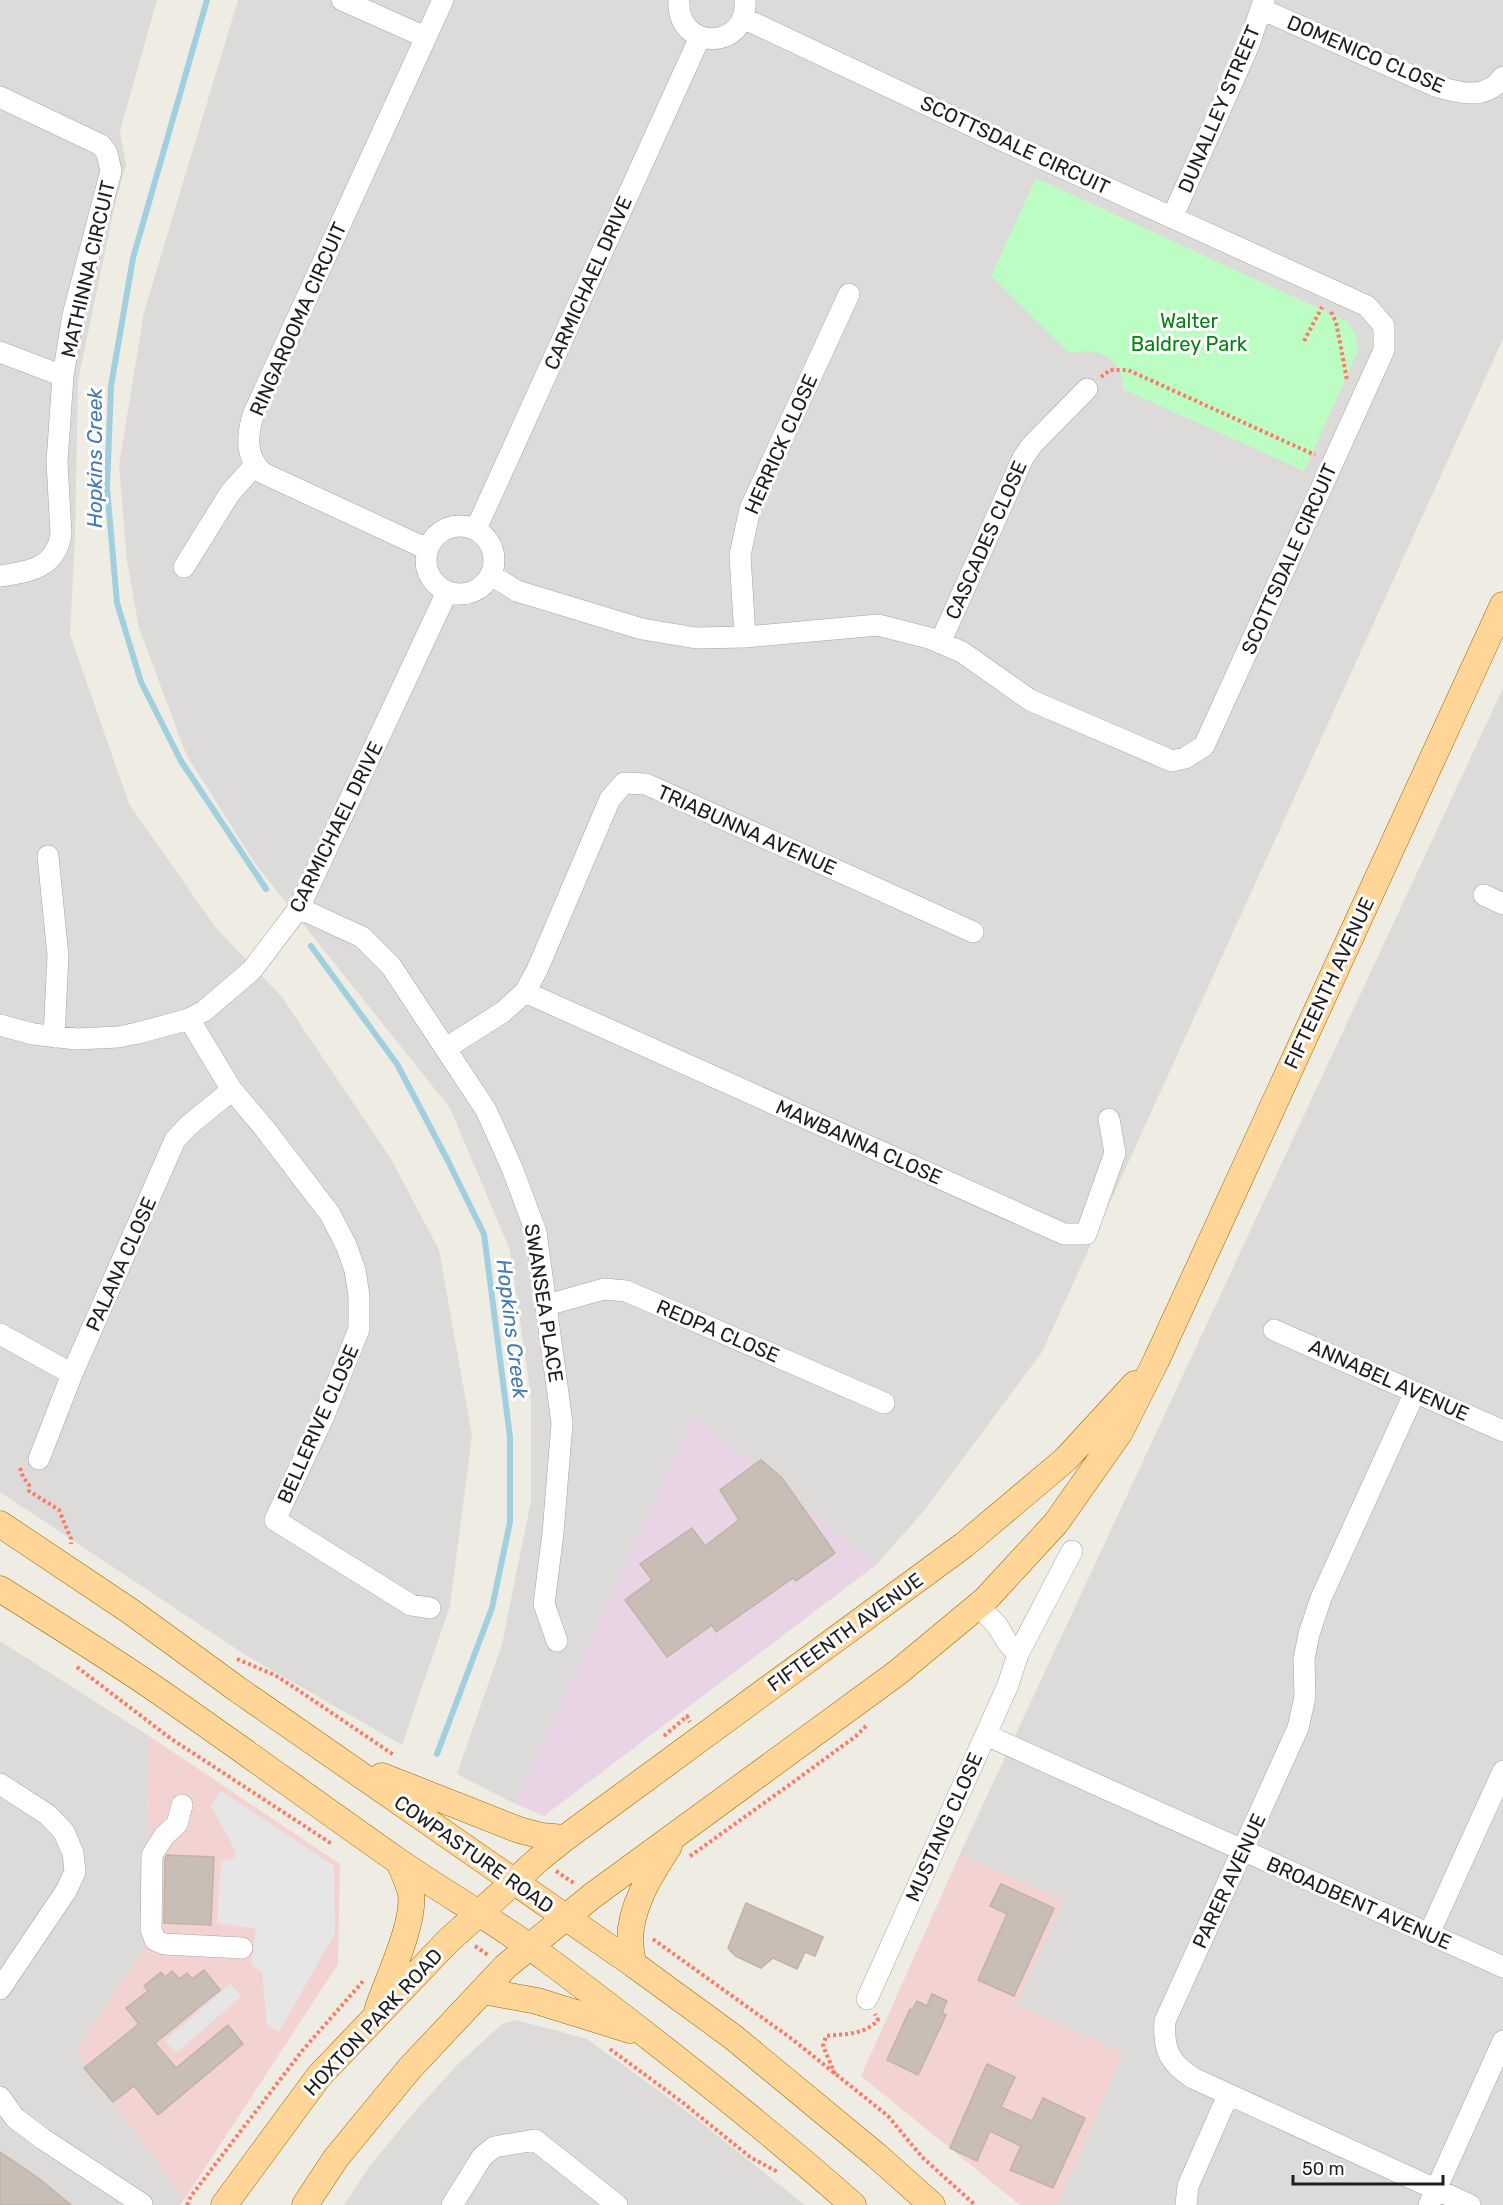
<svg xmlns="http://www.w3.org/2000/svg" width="1503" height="2205" font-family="Rubik,sans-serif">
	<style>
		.residential { fill: #dcdbda }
		.commercial { fill: #f2d3d1 }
		.industrial { fill: #e9d4e5 }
		.park { fill: #bcfdc3 }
		.parking { fill: #e6e6e6 }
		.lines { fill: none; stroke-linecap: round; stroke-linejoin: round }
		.stream { stroke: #a0d0e0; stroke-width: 6 }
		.building { fill: #c8beb6; stroke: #c2b2a4; stroke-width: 1.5 }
		.minor-casing { stroke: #a5a5a5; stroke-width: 22 }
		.major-casing { stroke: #976900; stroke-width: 27 }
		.path { stroke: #ff7864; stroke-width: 4; stroke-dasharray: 3 3; stroke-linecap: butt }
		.minor { stroke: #fff; stroke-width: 21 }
		.major { stroke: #ffd598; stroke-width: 26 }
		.labels { text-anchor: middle; stroke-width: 6; stroke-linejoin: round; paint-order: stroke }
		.street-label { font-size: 20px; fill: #1e1e1e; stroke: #fff }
		.park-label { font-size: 20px; fill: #048312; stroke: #fff }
		.water-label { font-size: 21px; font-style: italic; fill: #4379b4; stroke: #fff }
	</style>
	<rect width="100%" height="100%" fill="#efece3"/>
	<path class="residential" d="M0,0H157L120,131L126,165L115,204L78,381L75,537L70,634L129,804L216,928L282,997L391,1159L439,1250L472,1435L450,1606L402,1745L244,1654L0,1492Z
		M238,0H1503V339L1042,1352L923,1512L876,1565L694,1415L515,1804L457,1774L502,1644L531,1501V1397L510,1250L450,1108L256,865L186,754L139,628L127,561L119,465L144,312Z
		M1503,688V2205H1057L1123,2053L1016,2004L960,1854Z
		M0,1641L149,1736L144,1949L76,2050L184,2200L180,2205H0Z
		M516,2020L587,2039L680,2106L805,2205H344L369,2167L410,2117L458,2064L502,2024Z"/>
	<path class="commercial" d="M149,1736L340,1864L338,1964L184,2200L76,2050L144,1949Z
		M960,1854L1064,1901L1016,2004L1123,2053L1057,2205H1020L861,2076Z"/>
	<path class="industrial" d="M694,1415L876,1565L544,1816L515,1804Z"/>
	<path class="park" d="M1036,178L1348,322L1356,336L1358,351L1304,471L1123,389C1124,359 1096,344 1070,354L991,276Z"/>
	<path class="parking" d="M221,1791L334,1866L335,1933L279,2032L267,2024L262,1972L251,1965L256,1929L217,1923L221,1861L235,1858V1850L211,1806Z
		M230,1984L242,1996L176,2053L165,2041Z"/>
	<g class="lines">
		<path class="stream" d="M207,0L133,258L111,386L107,488L117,603L141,682L181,761L266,889
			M311,946L397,1064L447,1159L484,1234L510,1437V1522L492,1608L437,1754"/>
	</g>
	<path class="building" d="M761,1460L782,1478L835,1553L796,1581L793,1578L716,1632L712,1625L667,1657L625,1600L652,1580L640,1564L692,1528L705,1546L739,1520L720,1490Z
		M167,1855L214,1857L211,1925L164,1923L165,1859Z
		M1001,1884L1054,1908L1014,1996L978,1980L1007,1914L990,1906Z
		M746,1903L823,1937L815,1956L805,1952L797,1969L773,1958L761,1968L735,1956L728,1948Z
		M204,1970L220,1990L155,2043L176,2068L228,2025L243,2044L158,2115L134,2086L113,2102L84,2068L139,2024L126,2008L148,1991L144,1986L161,1972L165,1977L172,1971L179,1979L187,1973L192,1979Z
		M932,1994L947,2001L942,2013L946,2015L918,2075L887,2060L910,2009L912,2010L917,2001L927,2006Z
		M987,2064L1015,2077L1001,2107L1032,2121L1043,2098L1085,2118L1053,2188L1010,2170L1021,2146L990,2131L977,2161L950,2148Z
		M0,2152L37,2177L71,2205H0Z"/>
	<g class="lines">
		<g class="minor-casing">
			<path id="minor" d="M342,0L425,37
				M679,0C676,52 749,51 745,0
				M1261,9L1435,86C1458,92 1485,102 1503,77
				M0,97L101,145L107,153L111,171L73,315L63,376L57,462L61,534C56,568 29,572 0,576
				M1172,218L1248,47L1264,0
				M0,352L63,376
				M426 560a34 34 0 1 1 68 0a34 34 0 1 1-68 0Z
				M476,529L700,37
				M427,549L263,473C245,457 247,436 253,415L443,0
				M184,567L230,493L255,465
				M491,575L517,591L609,619L642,629L696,638L745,637L878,625L929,638L962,652L1030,700L1172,761L1185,758L1204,746L1384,350V326L1367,306L1008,143L743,18
				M745,637L740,555L750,509L849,294
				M940,643L1023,458L1032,445L1087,389
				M48,856L58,956L54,1037
				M1484,895L1503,904
				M299,908L362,937L391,966L486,1110L512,1168L536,1232L562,1423L553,1533L544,1604L557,1641
				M525,992L1064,1234H1086L1115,1153L1109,1119
				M189,1019L232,1090L265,1129L330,1214L346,1245L355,1270L359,1296V1329L323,1418L275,1520L411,1605L430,1608
				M0,1025L33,1034L76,1039L118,1037L138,1033L189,1019L204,1011L252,970L299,908L447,592
				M446,1048L503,1012L525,992L537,970L610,799L624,783L646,784L973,932
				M547,1305L604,1289L626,1291L884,1403
				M1274,1330L1503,1431
				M0,1334L72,1374
				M1415,1392L1321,1598L1309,1634L1304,1659L1305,1697L1298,1728L1165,2021C1163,2049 1169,2063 1193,2078L1470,2205
				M39,1459L72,1374L175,1140L188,1126L232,1090
				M978,1606L997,1625L1007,1642L1018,1654
				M986,1735L1503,1967
				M0,1784L48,1815L64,1832L73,1853L75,1872L66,1891L0,1989
				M182,1805L177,1824L164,1836L152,1855L151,1929L155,1940L164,1944L242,1948
				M1429,1934L1503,1771
				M867,1999L1008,1685L1018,1654L1072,1551
				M0,2097L15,2118L43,2139L142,2204
				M452,2205L482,2157L494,2147L535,2140L617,2205
				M1186,2205L1188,2186L1228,2095
				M1429,2205L1503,2041"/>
		</g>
		<g class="major-casing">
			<path id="major" d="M0,1524L130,1611L237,1689L633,1964L733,2037L877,2156L932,2205
				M0,1589C51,1621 102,1653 151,1686C234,1743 315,1803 398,1861C447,1895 500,1924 548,1960C652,2038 755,2118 853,2205
				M382,1776L519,1830L542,1836L565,1838
				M633,1964C632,1956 630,1948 630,1941C630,1906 651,1874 669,1846
				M483,1991L537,2001L630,2030
				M378,2008C388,1979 415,1923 411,1894C409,1883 403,1872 399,1862
				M224,2205L319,2076L448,1941L539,1859L565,1838L964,1545L1066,1459L1135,1384
				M305,2205L336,2158L410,2068L506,1966L592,1896L897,1673L985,1600L1056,1523L1120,1432L1156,1361L1503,605"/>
		</g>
		<path class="path" d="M1331,312L1336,322L1347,380
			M1304,341L1322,307
			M1101,377L1110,370H1128L1315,455
			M20,1468L23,1477L29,1485V1491L59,1510L71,1539V1544
			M237,1659L275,1675L295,1688L394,1755
			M77,1667L170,1738L332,1844
			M664,1736L687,1716L690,1722
			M690,1856L796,1780L856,1736L867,1725
			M556,1871L575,1884
			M653,1939L792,2039L888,2116L922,2157L975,2205
			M475,1946L488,1955
			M610,2049L682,2102L750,2157L778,2172
			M835,2074L823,2046L826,2036C845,2034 864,2035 878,2020L875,2014
			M187,2205L191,2196L302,2051L364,1980"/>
		<use href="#minor" class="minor"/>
		<use href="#major" class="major"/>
	</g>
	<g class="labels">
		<g class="street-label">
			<text transform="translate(1366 54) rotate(23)" y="7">DOMENICO CLOSE</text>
			<text transform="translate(1219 109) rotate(-67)" y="7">DUNALLEY STREET</text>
			<text transform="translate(1015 145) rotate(25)" y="7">SCOTTSDALE CIRCUIT</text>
			<text transform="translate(88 269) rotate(-77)" y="7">MATHINNA CIRCUIT</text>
			<text transform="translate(588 283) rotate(-66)" y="7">CARMICHAEL DRIVE</text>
			<text transform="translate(298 319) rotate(-66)" y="7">RINGAROOMA CIRCUIT</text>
			<text transform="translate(781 444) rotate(-66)" y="7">HERRICK CLOSE</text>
			<text transform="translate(986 540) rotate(-66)" y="7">CASCADES CLOSE</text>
			<text transform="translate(1289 559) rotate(-66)" y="7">SCOTTSDALE CIRCUIT</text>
			<text transform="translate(336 827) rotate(-64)" y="7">CARMICHAEL DRIVE</text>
			<text transform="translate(747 830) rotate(24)" y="7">TRIABUNNA AVENUE</text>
			<text transform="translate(1329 983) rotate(-65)" y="7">FIFTEENTH AVENUE</text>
			<text transform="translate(859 1142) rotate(24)" y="7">MAWBANNA CLOSE</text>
			<text transform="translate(121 1264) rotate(-66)" y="7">PALANA CLOSE</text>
			<text transform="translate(544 1303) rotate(81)" y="7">SWANSEA PLACE</text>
			<text transform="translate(718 1331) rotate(23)" y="7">REDPA CLOSE</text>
			<text transform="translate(1389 1380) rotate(24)" y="7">ANNABEL AVENUE</text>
			<text transform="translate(318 1424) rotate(-66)" y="7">BELLERIVE CLOSE</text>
			<text transform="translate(845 1632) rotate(-36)" y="7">FIFTEENTH AVENUE</text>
			<text transform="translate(944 1827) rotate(-66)" y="7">MUSTANG CLOSE</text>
			<text transform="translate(474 1854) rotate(35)" y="7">COWPASTURE ROAD</text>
			<text transform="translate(1229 1881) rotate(-65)" y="7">PARER AVENUE</text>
			<text transform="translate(1359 1903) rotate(24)" y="7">BROADBENT AVENUE</text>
			<text transform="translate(373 2022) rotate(-47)" y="7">HOXTON PARK ROAD</text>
		</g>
		<g class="park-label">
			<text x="1189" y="328">Walter<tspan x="1189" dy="23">Baldrey Park</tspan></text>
		</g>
		<g class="water-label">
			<text transform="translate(95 458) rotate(-90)" y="7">Hopkins Creek</text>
			<text transform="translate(512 1329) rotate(83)" y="7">Hopkins Creek</text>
		</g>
	</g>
	<path d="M1293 2175v9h150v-9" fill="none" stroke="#1e1e1e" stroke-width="3"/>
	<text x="1302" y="2175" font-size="18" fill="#1e1e1e" stroke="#ffffff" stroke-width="4.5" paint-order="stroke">50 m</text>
</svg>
